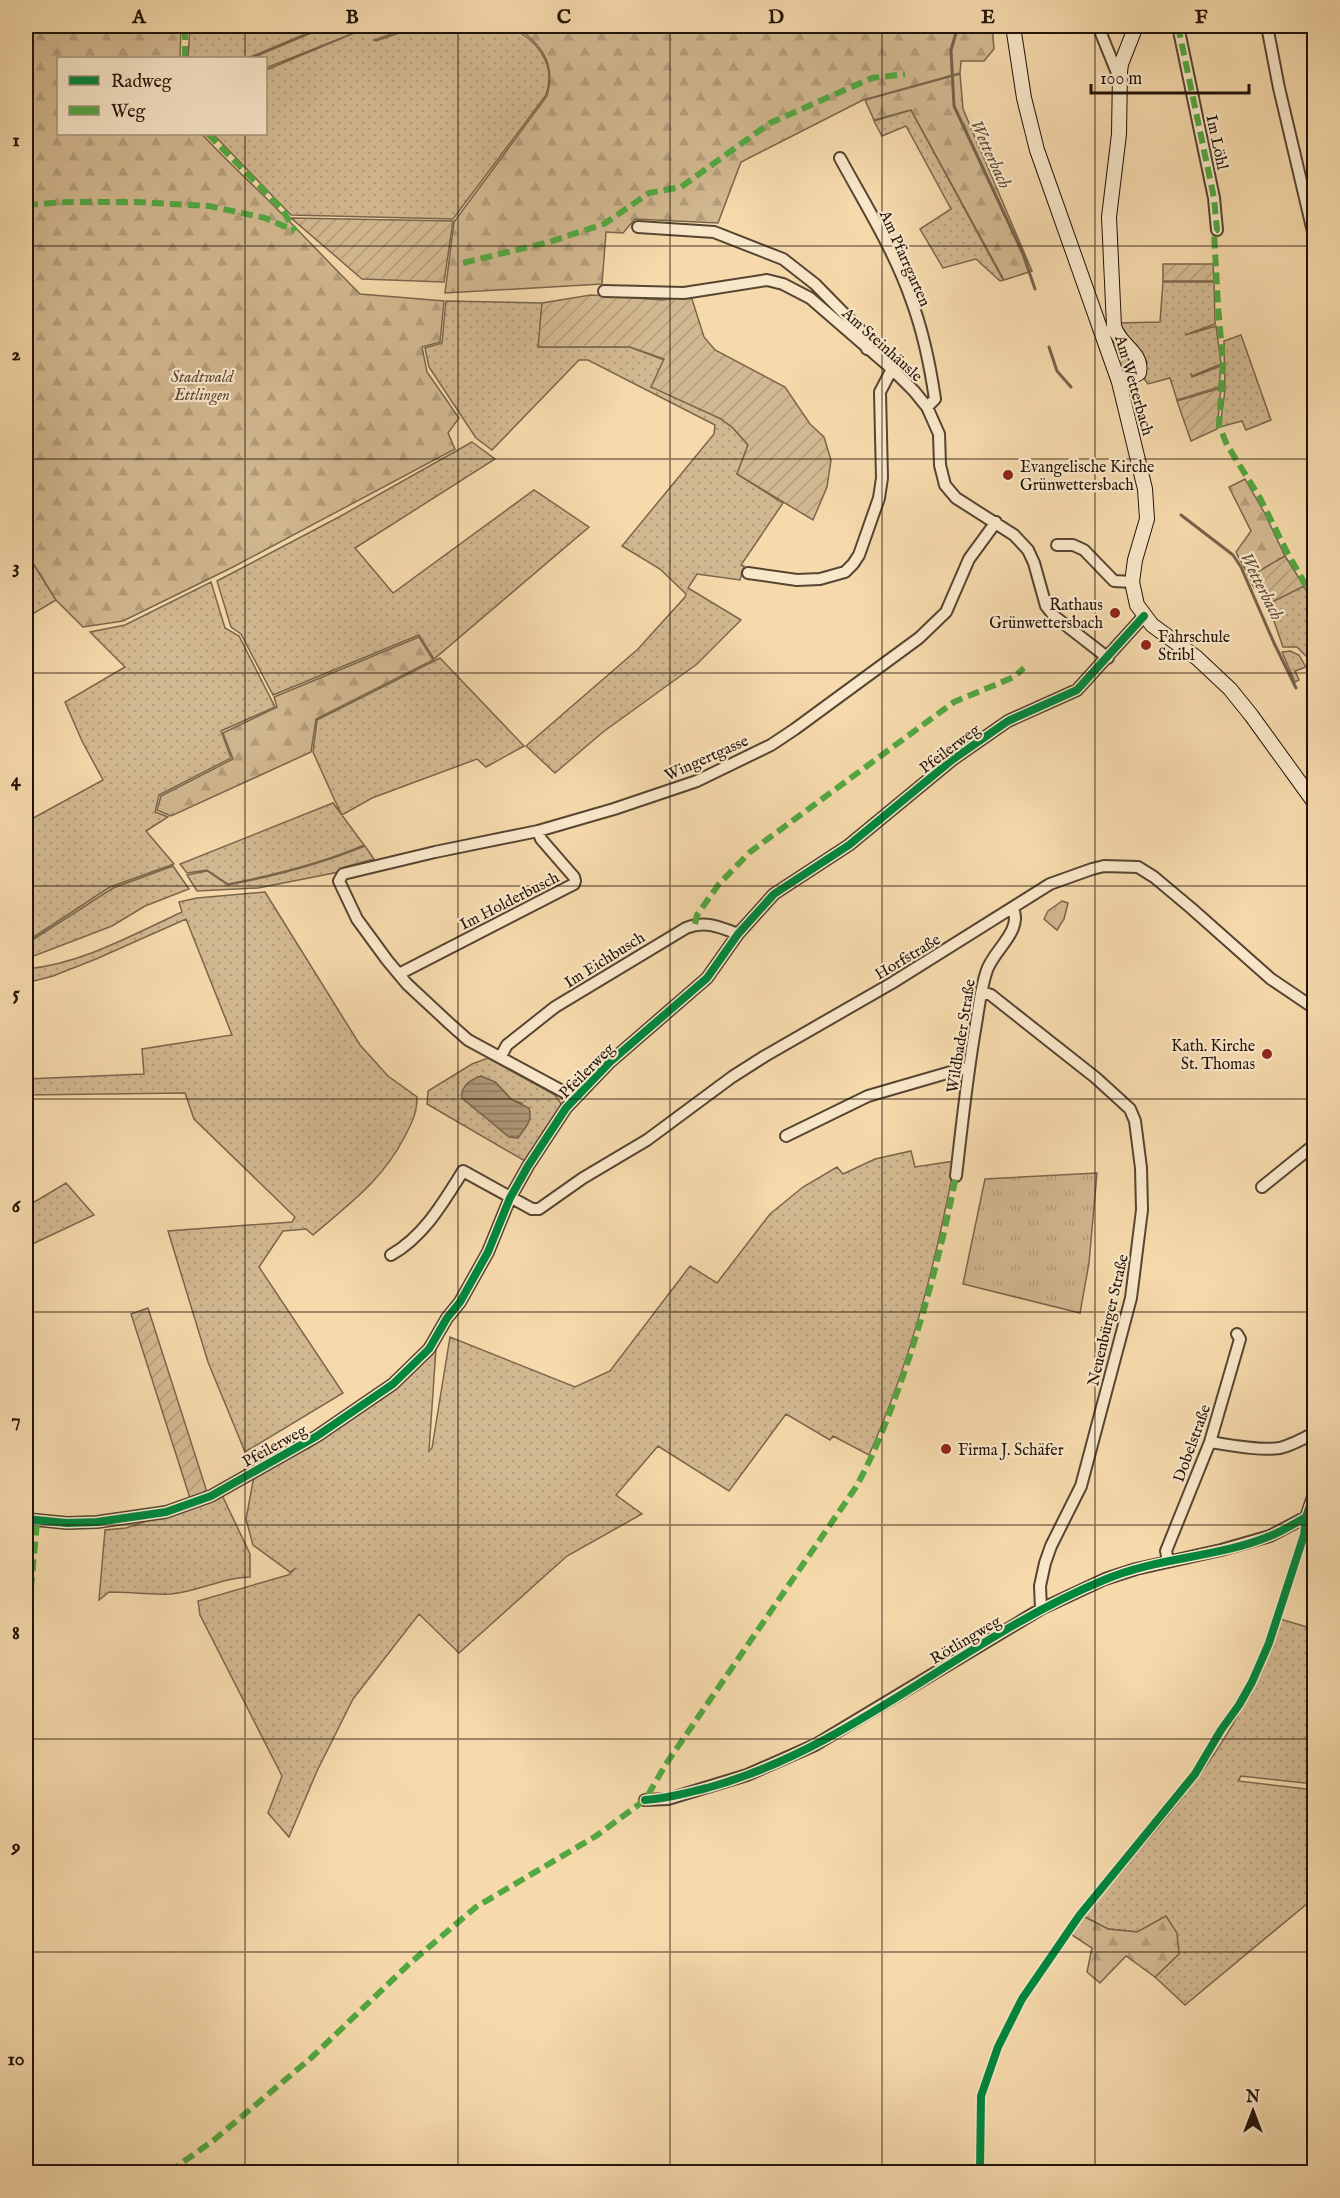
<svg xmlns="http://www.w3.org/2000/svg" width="1340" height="2198" font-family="'IM FELL English',serif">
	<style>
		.grass { fill: url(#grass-dots); stroke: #7a664c; stroke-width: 1.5; fill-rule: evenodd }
		.forest { fill: url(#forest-firs); stroke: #7a664c; stroke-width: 1.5 }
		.park { fill: url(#park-tufts); stroke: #7a664c; stroke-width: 1.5 }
		.garden { fill: url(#garden-furrows); stroke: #7a664c; stroke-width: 1.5 }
		.water { fill: url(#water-rules); stroke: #76624a; stroke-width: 1.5 }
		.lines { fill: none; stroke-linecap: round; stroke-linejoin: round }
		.stream { stroke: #76624a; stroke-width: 3 }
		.street-casing { stroke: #564532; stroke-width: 14 }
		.secondary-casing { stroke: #211309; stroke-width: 16 }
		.street { stroke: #f9e7c9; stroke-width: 10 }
		.secondary { stroke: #f9e7c9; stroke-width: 14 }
		.quiet { stroke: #52a841; stroke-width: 6; stroke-dasharray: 12 6; stroke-linecap: butt }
		.cycleway-casing { stroke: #f9e7c9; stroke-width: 11 }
		.cycleway { stroke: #00873e; stroke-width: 8 }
		.grid { fill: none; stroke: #211309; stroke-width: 1.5; stroke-opacity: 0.55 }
		.poi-dot { fill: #8f2418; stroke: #f9e7c9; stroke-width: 2 }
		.labels { text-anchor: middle; stroke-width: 4.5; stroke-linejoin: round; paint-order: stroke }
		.street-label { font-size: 16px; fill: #211309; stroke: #f9e7c9 }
		.park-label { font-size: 16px; font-style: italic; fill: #5f4d38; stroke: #f9e7c9 }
		.poi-label { font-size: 16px; fill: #211309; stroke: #f9e7c9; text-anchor: start }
		.water-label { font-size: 18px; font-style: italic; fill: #604e3a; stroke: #f9e7c9 }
		.neatline { fill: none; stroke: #211309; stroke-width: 2 }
		.grid-label { font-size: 20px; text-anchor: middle; font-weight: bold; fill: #211309 }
	</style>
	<defs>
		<pattern id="grass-dots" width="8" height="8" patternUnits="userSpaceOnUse" patternTransform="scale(1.5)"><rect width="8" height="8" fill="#d2b890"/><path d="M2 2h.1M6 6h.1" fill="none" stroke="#b49d7b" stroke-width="1.8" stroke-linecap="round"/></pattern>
		<pattern id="forest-firs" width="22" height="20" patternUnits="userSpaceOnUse" patternTransform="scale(1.5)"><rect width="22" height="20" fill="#d2b890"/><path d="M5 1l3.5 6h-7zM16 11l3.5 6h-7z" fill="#b49d7b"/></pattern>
		<pattern id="park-tufts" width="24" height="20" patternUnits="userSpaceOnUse" patternTransform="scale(1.5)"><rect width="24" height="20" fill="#d2b890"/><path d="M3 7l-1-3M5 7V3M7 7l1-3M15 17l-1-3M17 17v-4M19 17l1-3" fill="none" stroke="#b49d7b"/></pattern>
		<pattern id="garden-furrows" width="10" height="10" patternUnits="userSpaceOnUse" patternTransform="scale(1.5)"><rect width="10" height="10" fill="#d2b890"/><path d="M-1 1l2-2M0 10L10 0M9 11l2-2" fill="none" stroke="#b49d7b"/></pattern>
		<pattern id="water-rules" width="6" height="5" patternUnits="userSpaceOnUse" patternTransform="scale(1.5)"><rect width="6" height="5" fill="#ae9675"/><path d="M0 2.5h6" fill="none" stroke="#8d795e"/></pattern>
	</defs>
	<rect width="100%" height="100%" fill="#f6daac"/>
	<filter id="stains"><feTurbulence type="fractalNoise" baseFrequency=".00333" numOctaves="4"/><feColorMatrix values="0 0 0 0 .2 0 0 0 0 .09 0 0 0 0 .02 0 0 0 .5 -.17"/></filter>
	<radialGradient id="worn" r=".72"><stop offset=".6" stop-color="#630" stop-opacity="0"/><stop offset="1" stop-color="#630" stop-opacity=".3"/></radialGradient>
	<path class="grass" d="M190,26H324L248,58H188Z
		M328,26H414L374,40L376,41L420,26H498C505,30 514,28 521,33C543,48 555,69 546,95L453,219L291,215L213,134H266V70L359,31L266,68V58H252Z
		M911,110L1003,280L1000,281L976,259L943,268L920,229L951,209L906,126L882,136L874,121Z
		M1163,282H1214L1215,324L1185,335L1216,326L1221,364L1192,376L1191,373L1192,377L1221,366L1219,387L1177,400L1170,378L1148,384L1143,377L1147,362C1140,347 1126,338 1120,323L1160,322Z
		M446,301L542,303L539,347H630L664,360L721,419L733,428L748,445L737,474L783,503L741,565L744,566L740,580L697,574L688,588L741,620L697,664L603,732L555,773L526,746L638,649L685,597L686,594L660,569L622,546L714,434L715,425L588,360H579L492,450L476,438L429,367L425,348L442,343Z
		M1241,335L1271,420L1246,430L1242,421L1220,427L1225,390L1224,341Z
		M1115,342L1128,357L1130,368L1126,372L1122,371L1120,367Z
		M472,442L495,459L355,548L393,593L534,490L589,527L434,659L419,635L273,695L241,634L231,627L217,581L339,517Z
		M26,552L56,600L26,618Z
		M211,582L225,628L239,636L275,707L221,731L231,758L159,795L155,812L168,817L146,831L174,864L110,887L26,942V822L103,780L82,741L65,702L125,667L90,632L125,625Z
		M1304,586L1314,608V669L1308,658L1297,647H1283L1268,604Z
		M1290,651L1299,655L1306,667L1295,671L1299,680L1295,682L1282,652Z
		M440,658L524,746L486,767L477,759L372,798L342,815L335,801L313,752L317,720Z
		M333,803L364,845C321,864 274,875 228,884L207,870L187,873L180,864Z
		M365,846L374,859L345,867L339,872L258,888L197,891L187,875L207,871L228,885C275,876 321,864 365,846Z
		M173,866L189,889L145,906L112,926L26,959V944L113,888Z
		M265,892L360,1045L388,1076L417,1097C417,1114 412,1122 405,1136C382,1181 350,1203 313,1235L306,1229L283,1231L259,1267L343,1393L245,1452L208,1362L168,1231L292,1222L295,1217L194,1119L185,1093L26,1095V1079L144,1074L142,1049L232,1035L186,919L96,959L53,976L26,983V969C81,964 132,935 182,912L179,902L197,898Z
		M488,1058L555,1095L562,1105L525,1161L427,1104L428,1091L472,1064ZM495,1082L512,1100L522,1103L518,1138Z
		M911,1151L915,1167L955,1161C936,1262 911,1361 869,1455L833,1436L830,1440L786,1414L729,1491L658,1446L616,1495L642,1514L567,1556L459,1653L419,1614L353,1699L317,1771L289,1837L268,1813L282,1776L200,1615L198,1601L288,1575L296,1568L290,1572L253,1545L246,1519L254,1476L312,1446L396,1389L436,1348L429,1451L432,1448L450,1337L575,1387L610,1371L690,1266L717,1283L770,1214L803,1187L837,1167L843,1174L875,1159Z
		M66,1183L94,1215L26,1247V1207Z
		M222,1495L250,1554V1577C223,1577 198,1592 171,1594C151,1595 129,1592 109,1592L99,1600L105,1530L126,1528Z
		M26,1521L33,1529L26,1612Z
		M1280,1619L1314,1629V1784L1241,1776L1238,1781L1314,1790V1898L1185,2005L1155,1977L1179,1954L1138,1932L1108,1929L1083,1916C1125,1866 1170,1817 1208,1763C1239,1719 1263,1670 1280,1619Z"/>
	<path class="forest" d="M26,26H181L180,58H58V134H202C227,162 254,185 280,212C307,239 333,267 360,294L444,301L440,342L422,347L427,372L459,418L448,433L455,449L233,567L123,621L83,627L56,600L26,552Z
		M500,26H992L994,49L984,61H961L960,73L863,100L741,162L718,223L635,219L623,233L606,232L602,284L445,293L454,222L547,96C555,68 545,48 522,31C516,27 506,29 500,26Z
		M960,74L963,109L1032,271L1004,280L911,110L874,120L865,100Z
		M1245,479L1264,512L1285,556L1249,577L1236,552L1251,531L1229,487Z
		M419,637L433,660L316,719L311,752L171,816L157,810L161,796L233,759L223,733L277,707L274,697Z
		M1083,1916L1108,1929L1137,1932L1166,1916L1177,1933L1179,1954L1155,1977L1126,1956L1100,1983L1087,1972L1092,1948L1069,1933Z"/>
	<path class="park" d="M1062,901L1068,903L1064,919L1057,930L1044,919L1048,911Z
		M1097,1173L1089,1263L1080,1313L963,1284L985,1179Z"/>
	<path class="garden" d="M291,218L453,221L444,282L362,279Z
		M1163,264H1213L1214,281H1163Z
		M591,295L663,300L691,296L704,337L715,350L785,387L810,424L824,437L831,460L827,487L813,520L737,474L748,445L733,428L721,419L651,387L664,359L630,347H538L542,303Z
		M1221,388L1217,429L1191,441L1177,401Z
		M1285,556L1304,586L1268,604L1260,586L1254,588L1249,577Z
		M148,1308L207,1492L190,1498L131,1314Z"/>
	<path class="water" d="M481,1076L495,1082L512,1100L529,1108C533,1121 525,1128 518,1138L509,1137L462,1098C460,1086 472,1079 481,1076Z"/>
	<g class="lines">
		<path class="stream" d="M958,26L951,50L954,106L1023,254L1035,289
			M1049,347L1057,371L1071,387
			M1181,515L1233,555L1241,567L1274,643L1296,688"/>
		<g class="street-casing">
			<path id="street" d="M1098,26L1119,78
				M1178,26L1214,198L1217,230
				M1267,26L1279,88L1314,236
				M840,158C865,204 894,250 911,299C923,331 930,365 935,399L927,407
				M638,227L714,232L783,259L815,284L870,340L867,349
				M604,291L684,293L767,280L783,284L810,298L892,369L914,391L927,407L939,434L940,465L945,485L956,498L1014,535L1028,550L1034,563L1046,606L1054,616L1108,658
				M1057,545H1073L1084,550L1114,581L1132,582
				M748,573L797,580L820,579L845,572L853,564L859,555L879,498L882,478L880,392L892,369
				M399,974L574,884L575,881L574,877L541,839L538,831
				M982,992L991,995L1096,1078L1130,1109L1135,1121L1141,1168L1142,1210L1131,1298L1081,1486L1051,1546L1045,1563L1040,1586L1041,1609
				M501,1056L507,1045L555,1007L686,928C705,920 720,927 738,934
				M575,1098L468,1040L450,1024L407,984L387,960L357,919L339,881L343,874L435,852L538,831L614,809L697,781L771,745L795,729L919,638L946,612L969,559L996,522
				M786,1136L868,1096L961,1069H968
				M956,1176C962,1125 967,1075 976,1024C979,1006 981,987 987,970C994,950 1023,930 1013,909
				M1262,1187L1314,1145
				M391,1255C424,1236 443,1203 463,1171L532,1209H539L583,1178L647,1140L732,1077L765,1056L892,983L1050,884L1092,869L1104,866L1138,867L1154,877L1191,908L1271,979L1314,1008
				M1210,1442C1230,1445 1260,1451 1280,1448C1292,1445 1303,1439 1314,1433
				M1306,1517L1314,1494
				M26,1519L67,1523L97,1522L166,1512L211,1496L317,1436L393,1384L429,1349L447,1318L460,1302L488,1252L510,1198L528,1166L566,1108L610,1062L707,978L738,934L774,894L849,845L952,760L1008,721L1077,690L1144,616
				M1168,1561L1166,1551L1210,1442L1240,1339L1237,1334
				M645,1800L668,1799L747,1775L815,1745L1041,1609L1105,1579L1136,1569L1221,1550L1270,1536L1306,1517H1314"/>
		</g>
		<g class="secondary-casing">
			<path id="secondary" d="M1013,26L1024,98L1037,150L1119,382L1145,489L1147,519L1135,560L1132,582L1137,605L1152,625L1197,658L1230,689L1251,715L1314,802
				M1119,382L1128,379L1139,373C1143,351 1119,346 1114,326L1109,217L1119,134L1120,72L1121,64L1136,26"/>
		</g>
		<use href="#street" class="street"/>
		<use href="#secondary" class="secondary"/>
		<path class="quiet" d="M1178,26L1214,198L1217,230L1214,232L1218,306L1223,362L1219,425L1227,445L1260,498L1287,552L1314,600
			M185,58V26
			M208,134L282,209L295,231
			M26,205L67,202H135L209,206L265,218L295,231
			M463,263L549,242L604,224L649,193L681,187L770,123L872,78L905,74
			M695,924L697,915L719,884L750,852L954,702L1014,677L1024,668
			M26,1643L37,1522
			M169,2172L214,2140L311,2058L409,1964L476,1907L596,1836L645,1800L666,1764L856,1487C879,1445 895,1400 910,1355C929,1296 944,1237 956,1176"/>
		<g class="cycleway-casing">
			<path id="cycleway" d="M26,1519L67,1523L97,1522L166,1512L211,1496L317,1436L393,1384L429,1349L447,1318L460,1302L488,1252L510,1198L528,1166L566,1108L610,1062L707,978L738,934L774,894L849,845L952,760L1008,721L1077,690L1144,616
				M645,1800C666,1799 686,1793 707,1788C853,1748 965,1637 1104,1580C1157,1557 1217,1558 1270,1536C1283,1531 1295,1523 1306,1517H1312
				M980,2172L981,2096L998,2047L1022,1999L1079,1916L1195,1774L1221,1730L1239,1705L1252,1682L1269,1643L1304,1535L1306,1517L1314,1494"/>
		</g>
		<use href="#cycleway" class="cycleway"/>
	</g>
	<path class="grid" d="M245,26V58M458,26V2172M670,26V2172M882,26V2172M1095,26V2172M245,134V2172M26,246H1314M26,459H1314M26,673H1314M26,886H1314M26,1099H1314M26,1312H1314M26,1525H1314M26,1739H1314M26,1952H1314"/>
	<g class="poi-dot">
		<circle cx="1008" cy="475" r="6"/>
		<circle cx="1115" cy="613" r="6"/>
		<circle cx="1146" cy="645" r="6"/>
		<circle cx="1267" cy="1054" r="6"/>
		<circle cx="946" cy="1449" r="6"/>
	</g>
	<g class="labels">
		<g class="street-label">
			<text transform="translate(1218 142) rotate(78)" y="6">Im Löhl</text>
			<text transform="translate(906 258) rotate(66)" y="6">Am Pfarrgarten</text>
			<text transform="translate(883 344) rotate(42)" y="6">Am Steinhäusle</text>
			<text transform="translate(1135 385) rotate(74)" y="6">Am Wetterbach</text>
			<text transform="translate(949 748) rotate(-37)" y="6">Pfeilerweg</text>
			<text transform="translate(706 757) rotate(-24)" y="6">Wingertgasse</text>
			<text transform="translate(509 900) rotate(-27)" y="6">Im Holderbusch</text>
			<text transform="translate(907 956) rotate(-31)" y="6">Horfstraße</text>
			<text transform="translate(604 959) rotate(-32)" y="6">Im Eichbusch</text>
			<text transform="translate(960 1036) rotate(-81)" y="6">Wildbader Straße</text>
			<text transform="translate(586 1070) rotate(-45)" y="6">Pfeilerweg</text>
			<text transform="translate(1107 1320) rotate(-77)" y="6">Neuenbürger Straße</text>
			<text transform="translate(1191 1443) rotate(-70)" y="6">Dobelstraße</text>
			<text transform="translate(274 1445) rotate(-29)" y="6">Pfeilerweg</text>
			<text transform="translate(965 1639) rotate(-31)" y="6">Rötlingweg</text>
		</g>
		<g class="park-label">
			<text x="202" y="382">Stadtwald<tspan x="202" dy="18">Ettlingen</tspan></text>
		</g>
		<g class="poi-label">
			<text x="1020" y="472">Evangelische Kirche<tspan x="1020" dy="18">Grünwettersbach</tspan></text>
			<text x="1103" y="610" text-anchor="end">Rathaus<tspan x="1103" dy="18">Grünwettersbach</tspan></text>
			<text x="1158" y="642">Fahrschule<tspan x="1158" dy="18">Stribl</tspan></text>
			<text x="1255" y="1051" text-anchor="end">Kath. Kirche<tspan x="1255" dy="18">St. Thomas</tspan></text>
			<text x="958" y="1455">Firma J. Schäfer</text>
		</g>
		<g class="water-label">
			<text transform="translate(991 154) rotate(65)" y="6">Wetterbach</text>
			<text transform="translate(1262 586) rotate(63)" y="6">Wetterbach</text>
		</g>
	</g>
	<rect width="1340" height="2198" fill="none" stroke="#f6daac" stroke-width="66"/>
	<rect x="57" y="57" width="210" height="78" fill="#f9e7c9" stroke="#a3927c" stroke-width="1.5"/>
	<rect x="69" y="76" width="30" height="9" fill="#00873e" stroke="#a3927c" stroke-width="1.5"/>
	<text x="111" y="87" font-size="18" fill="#211309">Radweg</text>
	<rect x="69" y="106" width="30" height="9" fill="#52a841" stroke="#a3927c" stroke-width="1.5"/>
	<text x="111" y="117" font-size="18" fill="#211309">Weg</text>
	<g transform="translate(1253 2111)" stroke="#f9e7c9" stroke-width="4.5" paint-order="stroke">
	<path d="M0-4.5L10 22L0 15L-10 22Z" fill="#211309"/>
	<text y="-9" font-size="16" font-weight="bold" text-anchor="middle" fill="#211309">N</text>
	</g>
	<path d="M1091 84v9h158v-9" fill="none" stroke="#211309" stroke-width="3"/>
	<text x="1100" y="84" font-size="18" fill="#211309" stroke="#f9e7c9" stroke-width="4.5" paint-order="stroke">100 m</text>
	<rect x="33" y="33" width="1274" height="2132" class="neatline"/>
	<g class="grid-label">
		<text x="139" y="23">A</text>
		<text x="352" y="23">B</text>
		<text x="564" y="23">C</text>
		<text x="776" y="23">D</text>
		<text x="988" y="23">E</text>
		<text x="1201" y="23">F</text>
		<text x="16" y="146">1</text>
		<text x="16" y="360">2</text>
		<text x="16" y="573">3</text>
		<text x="16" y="786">4</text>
		<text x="16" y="999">5</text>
		<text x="16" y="1212">6</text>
		<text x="16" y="1426">7</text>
		<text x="16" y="1639">8</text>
		<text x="16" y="1852">9</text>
		<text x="16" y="2065">10</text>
	</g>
	<rect width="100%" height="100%" filter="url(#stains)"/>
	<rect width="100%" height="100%" fill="url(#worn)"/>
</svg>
